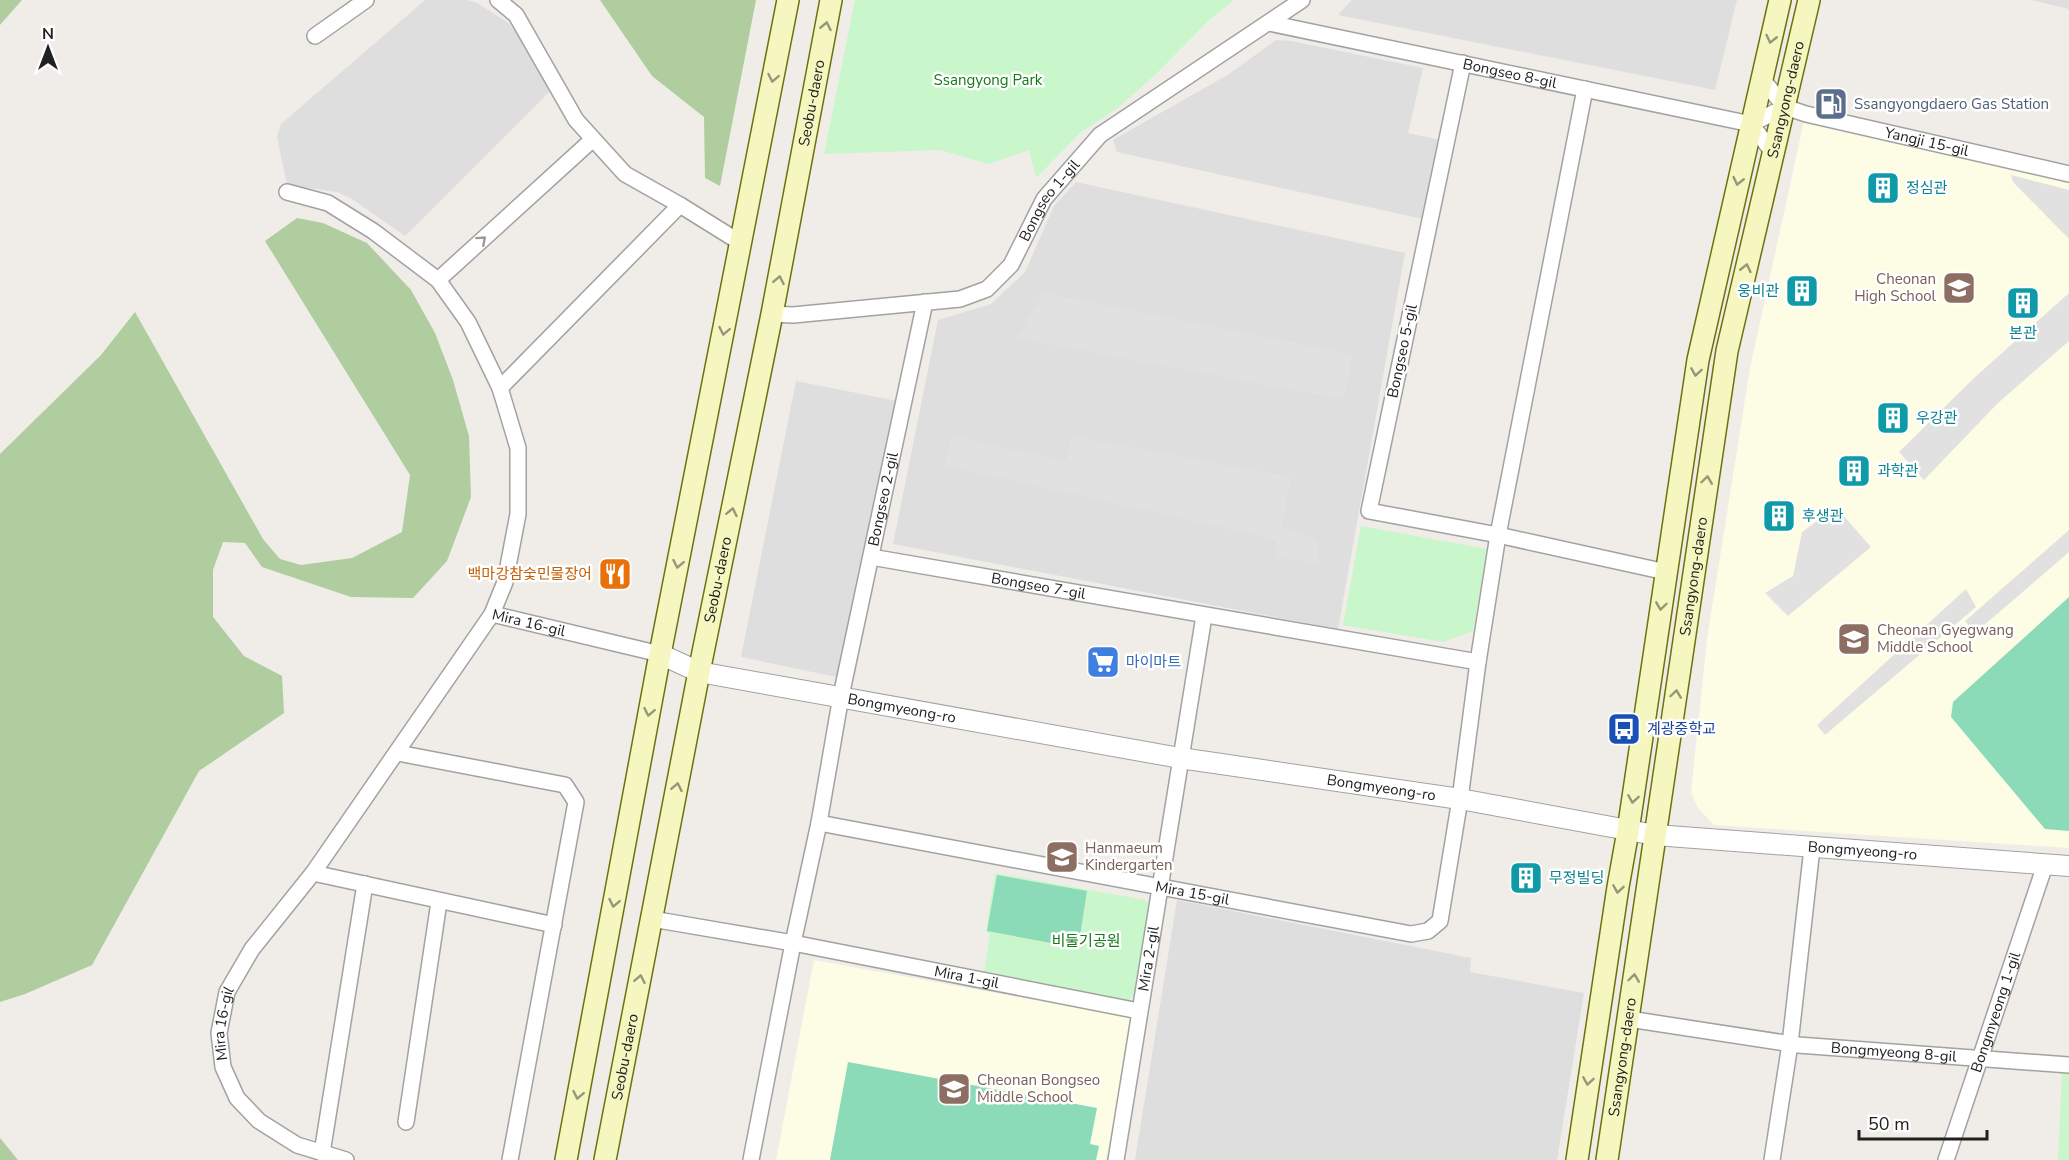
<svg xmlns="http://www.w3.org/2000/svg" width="2069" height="1160" font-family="'Nunito Sans','Noto Sans KR',sans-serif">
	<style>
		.residential { fill: #dedede }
		.education { fill: #fdfce4 }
		.forest { fill: #afcd9f }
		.park { fill: #c9f6ca }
		.pitch { fill: #8bdab8 }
		.parking { fill: #e1e1e1 }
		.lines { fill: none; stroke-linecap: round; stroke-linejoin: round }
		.minor-casing { stroke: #a2a2a2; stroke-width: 18 }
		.tertiary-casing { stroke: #a2a2a2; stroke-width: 22 }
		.secondary-casing { stroke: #6c730c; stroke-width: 24 }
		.minor { stroke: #fff; stroke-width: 15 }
		.tertiary { stroke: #fff; stroke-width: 20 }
		.secondary { stroke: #f5f6c0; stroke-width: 21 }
		.oneway { stroke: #969678 }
		.oneway2 { stroke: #9b9b9b }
		.labels { text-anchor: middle; stroke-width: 5; stroke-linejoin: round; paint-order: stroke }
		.street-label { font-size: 15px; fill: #212121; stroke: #fff }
		.park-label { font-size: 15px; fill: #137a17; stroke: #fff }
		.service-label { font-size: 15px; fill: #4e5e75; stroke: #fff; text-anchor: start }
		.culture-label { font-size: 15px; fill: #0d838f; stroke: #fff; text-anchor: start }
		.education-label { font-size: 15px; fill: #785e54; stroke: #fff; text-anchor: start }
		.food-label { font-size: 15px; fill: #c56008; stroke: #fff; text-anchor: end }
		.shop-label { font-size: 15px; fill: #366cbe; stroke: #fff; text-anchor: start }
		.transit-label { font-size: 15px; fill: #164399; stroke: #fff; text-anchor: start }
	</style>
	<rect width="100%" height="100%" fill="#f0ede8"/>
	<path class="residential" d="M425,0H467L477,3L510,24L532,57L550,91L405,236L352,199L337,192L287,185L277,137L281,124Z
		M1352,0H1737L1715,90L1338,15Z
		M2031,0H2069V9Z
		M1276,40L1291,41L1423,68L1408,133L1440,140L1423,219L1117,152L1113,140L1229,74Z
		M1076,182L1405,253L1338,629L893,544L938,320L991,304L1025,272L1054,206Z
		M796,381L897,401L841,678L741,657Z
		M1177,900L1471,958L1470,972L1584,993L1557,1160H1135Z"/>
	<path class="education" d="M1804,121L2069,179V848L1714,825L1698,808L1691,793L1707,639L1750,368Z
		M814,960L1133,1018L1106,1160H776Z"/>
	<path class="forest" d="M0,0H22L0,25Z
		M600,0H756L720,186L705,178L704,117L652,76Z
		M297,218L323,223L367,243L411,290L435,333L453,380L469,436L471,497L447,561L413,598L351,597L262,567L245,543L223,542L213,570V617L244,656L282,676L284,713L199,771L92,965L25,994L0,1002V454L101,355L135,312L263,539L280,559L301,565L352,558L402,532L410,475L265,241Z
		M0,1138L18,1160H0Z"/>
	<path class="park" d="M855,0H1234L1208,21L1155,75L1120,106L1080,133L1036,178L1029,150L989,164L940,150L824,154Z
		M1361,526L1487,549L1473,631L1443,642L1343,625Z
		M995,873L1145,900L1152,907L1137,994L1128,1001L984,973L990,933L986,932Z
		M2062,1071L2069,1072V1160H2058Z"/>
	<path class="pitch" d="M2069,597V831L2045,829L1951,717L1953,702Z
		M997,875L1087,891L1078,948L987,931Z
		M848,1062L1097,1108L1090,1144L1099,1146L1096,1160H830Z"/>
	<path class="parking" d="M2011,175L2069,190V239L2013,182Z
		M1044,293L1353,354L1343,399L1016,338Z
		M2069,293V341L1998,403L1924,480L1899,452L1974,378Z
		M952,436L1066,461L1072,436L1291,477L1282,527L1318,539L1317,562L1275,558L1277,540L944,465Z
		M1836,507L1871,547L1788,616L1765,593L1793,576L1802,532Z
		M2069,530V552L1975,633L1965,621Z
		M1966,589L1976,607L1825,735L1817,725Z"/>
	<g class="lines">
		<g class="minor-casing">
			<g id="minor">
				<path d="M498,0L516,15L576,120L625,174L680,205L741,243"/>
				<path id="s1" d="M1269,23L1751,124"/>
				<path d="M315,36L366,0"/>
				<path d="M1463,63L1369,511L1498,535L1666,572"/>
				<path d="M1762,79L1785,107"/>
				<path id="s2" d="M1785,107L1806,114L2069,174"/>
				<path d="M1751,124L1785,107"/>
				<path d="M1751,124L1774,154"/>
				<path d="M287,192L328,203L373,231L438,280L468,322L500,388L518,448V514L505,582L492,614"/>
				<path d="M438,280L592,140"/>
				<path id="s3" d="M772,314L793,315L960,299L987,289L1011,265L1044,199L1100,135L1302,0"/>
				<path d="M500,388L680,205"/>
				<path id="s4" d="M871,557L1478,662"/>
				<path d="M398,753L565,785L576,802L510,1160"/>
				<path id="s5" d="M819,823L1411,934L1428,931L1440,921L1460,799L1478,662L1498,535L1585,89"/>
				<path d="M313,873L554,925"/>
				<path id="s6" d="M652,919L793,943L1139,1011"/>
				<path id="s7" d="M1629,1019L1798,1045L2069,1065"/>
				<path d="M406,1122L439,902"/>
				<path d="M322,1153L365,884"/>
				<path id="s8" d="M346,1160L297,1145L259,1121L237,1098L223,1067L219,1033L227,992L252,949L313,873L492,614L660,654"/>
				<path id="s9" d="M751,1160L793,943L819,823L841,696L925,302"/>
				<path id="s10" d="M1116,1160L1204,616"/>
				<path d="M1772,1160L1790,1044L1812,848"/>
				<path id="s11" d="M1946,1160L2045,865"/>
			</g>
		</g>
		<g class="tertiary-casing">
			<g id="tertiary">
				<path id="s12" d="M660,654L699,672L1180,758L1460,799L1655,835L2069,866"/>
			</g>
		</g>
		<g class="secondary-casing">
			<g id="secondary">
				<path d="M566,1160L660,654L788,0"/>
				<path id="s13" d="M605,1160L699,672L772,314L831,0"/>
				<path d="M1577,1160L1618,887L1628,831L1698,360L1780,0"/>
				<path id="s14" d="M1607,1160L1727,351L1809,0"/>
			</g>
		</g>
		<use href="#minor" class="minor"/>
		<use href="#tertiary" class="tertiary"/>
		<use href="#secondary" class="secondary"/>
	</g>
	<defs><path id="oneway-chevron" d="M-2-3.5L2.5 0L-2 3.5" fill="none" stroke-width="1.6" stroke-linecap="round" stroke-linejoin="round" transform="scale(1.5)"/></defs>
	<g class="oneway">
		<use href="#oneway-chevron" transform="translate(826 26) rotate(-79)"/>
		<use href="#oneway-chevron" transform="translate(1771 39) rotate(103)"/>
		<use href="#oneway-chevron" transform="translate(773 78) rotate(101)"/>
		<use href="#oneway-chevron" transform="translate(1738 181) rotate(103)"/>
		<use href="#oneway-chevron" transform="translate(1746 268) rotate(-77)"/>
		<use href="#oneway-chevron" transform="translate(779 280) rotate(-79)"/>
		<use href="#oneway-chevron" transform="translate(724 331) rotate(101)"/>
		<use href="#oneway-chevron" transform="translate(1696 372) rotate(99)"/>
		<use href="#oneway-chevron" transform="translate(1707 480) rotate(-82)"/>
		<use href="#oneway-chevron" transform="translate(732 512) rotate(-78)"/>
		<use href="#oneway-chevron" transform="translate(678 564) rotate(101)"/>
		<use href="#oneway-chevron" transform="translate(1661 606) rotate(98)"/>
		<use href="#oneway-chevron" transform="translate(1676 694) rotate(-82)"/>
		<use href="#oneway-chevron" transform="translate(649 712) rotate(101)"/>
		<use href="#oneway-chevron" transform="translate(677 787) rotate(-79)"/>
		<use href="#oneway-chevron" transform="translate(1633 799) rotate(99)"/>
		<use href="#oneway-chevron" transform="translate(1618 889) rotate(99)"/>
		<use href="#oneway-chevron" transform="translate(614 903) rotate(101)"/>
		<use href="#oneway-chevron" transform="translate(1634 978) rotate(-82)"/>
		<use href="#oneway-chevron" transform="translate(640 979) rotate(-79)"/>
		<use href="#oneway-chevron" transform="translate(1588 1081) rotate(99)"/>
		<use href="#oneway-chevron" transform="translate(578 1095) rotate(101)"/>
	</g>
	<use class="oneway2" href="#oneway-chevron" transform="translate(482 240) rotate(-42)"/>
	<defs>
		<g id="fuel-square" transform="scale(1.725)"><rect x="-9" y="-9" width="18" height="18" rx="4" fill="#5c6f8a" stroke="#fff"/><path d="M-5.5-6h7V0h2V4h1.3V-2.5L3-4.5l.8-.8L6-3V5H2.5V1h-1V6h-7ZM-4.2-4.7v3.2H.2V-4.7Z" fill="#fff"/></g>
		<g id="building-square" transform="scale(1.725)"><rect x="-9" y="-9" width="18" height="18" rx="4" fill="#0f9aa8" stroke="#fff"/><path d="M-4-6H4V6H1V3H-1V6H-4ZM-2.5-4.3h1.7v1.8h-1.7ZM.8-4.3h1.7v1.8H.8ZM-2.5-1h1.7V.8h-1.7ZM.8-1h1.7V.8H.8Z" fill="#fff"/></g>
		<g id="school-square" transform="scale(1.725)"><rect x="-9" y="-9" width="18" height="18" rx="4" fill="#8d6e63" stroke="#fff"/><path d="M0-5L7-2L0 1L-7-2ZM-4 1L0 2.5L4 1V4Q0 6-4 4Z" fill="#fff"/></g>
		<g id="restaurant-square" transform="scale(1.725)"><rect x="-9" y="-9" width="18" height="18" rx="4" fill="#e8710a" stroke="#fff"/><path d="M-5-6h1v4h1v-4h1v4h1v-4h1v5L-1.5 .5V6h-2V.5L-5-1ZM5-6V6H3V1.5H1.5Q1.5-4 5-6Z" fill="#fff"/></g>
		<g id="supermarket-square" transform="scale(1.725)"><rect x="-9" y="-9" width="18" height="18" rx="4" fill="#3f7fe0" stroke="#fff"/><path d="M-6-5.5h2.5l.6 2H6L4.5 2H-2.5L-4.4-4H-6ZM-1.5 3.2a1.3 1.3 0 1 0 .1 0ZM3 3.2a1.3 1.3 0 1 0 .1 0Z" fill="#fff"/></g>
		<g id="bus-square" transform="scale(1.725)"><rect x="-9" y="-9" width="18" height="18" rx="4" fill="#1a4fb4" stroke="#fff"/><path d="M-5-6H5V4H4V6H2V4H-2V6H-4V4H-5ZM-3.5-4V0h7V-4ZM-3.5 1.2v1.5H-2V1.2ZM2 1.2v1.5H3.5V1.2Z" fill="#fff"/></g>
	</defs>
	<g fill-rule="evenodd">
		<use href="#fuel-square" x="1831" y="104"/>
		<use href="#building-square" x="1883" y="188"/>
		<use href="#school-square" x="1959" y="288"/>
		<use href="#building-square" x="1802" y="291"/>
		<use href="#building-square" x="2023" y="303"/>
		<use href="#building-square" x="1893" y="418"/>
		<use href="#building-square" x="1854" y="471"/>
		<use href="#building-square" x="1779" y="516"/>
		<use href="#restaurant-square" x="615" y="574"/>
		<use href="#school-square" x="1854" y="639"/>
		<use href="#supermarket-square" x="1103" y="662"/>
		<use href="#bus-square" x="1624" y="729"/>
		<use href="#school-square" x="1062" y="857"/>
		<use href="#building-square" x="1526" y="878"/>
		<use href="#school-square" x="954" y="1089"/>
	</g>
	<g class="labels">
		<g class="street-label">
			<text dy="5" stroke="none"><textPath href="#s1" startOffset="246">Bongseo 8-gil</textPath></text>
			<text dy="5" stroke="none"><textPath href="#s14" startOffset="1076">Ssangyong-daero</textPath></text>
			<text dy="5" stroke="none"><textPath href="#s13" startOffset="1077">Seobu-daero</textPath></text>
			<text dy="5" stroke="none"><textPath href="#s2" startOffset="146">Yangji 15-gil</textPath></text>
			<text dy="5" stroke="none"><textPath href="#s3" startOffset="327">Bongseo 1-gil</textPath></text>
			<text transform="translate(1402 351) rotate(-78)" y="5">Bongseo 5-gil</text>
			<text dy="5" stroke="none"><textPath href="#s9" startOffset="674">Bongseo 2-gil</textPath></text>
			<text dy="5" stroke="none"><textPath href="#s14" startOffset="590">Ssangyong-daero</textPath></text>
			<text dy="5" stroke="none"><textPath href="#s13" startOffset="591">Seobu-daero</textPath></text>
			<text dy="5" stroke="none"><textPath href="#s4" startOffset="170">Bongseo 7-gil</textPath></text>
			<text dy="5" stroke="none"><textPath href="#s8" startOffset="738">Mira 16-gil</textPath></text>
			<text dy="5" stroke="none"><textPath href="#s12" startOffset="249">Bongmyeong-ro</textPath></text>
			<text dy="5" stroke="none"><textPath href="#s12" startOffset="735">Bongmyeong-ro</textPath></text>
			<text dy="5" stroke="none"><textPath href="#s12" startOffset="1221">Bongmyeong-ro</textPath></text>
			<text dy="5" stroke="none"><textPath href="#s5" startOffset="380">Mira 15-gil</textPath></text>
			<text dy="5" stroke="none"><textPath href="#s10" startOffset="204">Mira 2-gil</textPath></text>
			<text dy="5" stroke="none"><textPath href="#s6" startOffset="320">Mira 1-gil</textPath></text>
			<text dy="5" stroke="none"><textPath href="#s11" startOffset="156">Bongmyeong 1-gil</textPath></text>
			<text dy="5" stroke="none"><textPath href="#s8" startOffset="206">Mira 16-gil</textPath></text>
			<text dy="5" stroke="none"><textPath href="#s7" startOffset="267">Bongmyeong 8-gil</textPath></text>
			<text dy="5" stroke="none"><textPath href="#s13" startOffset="105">Seobu-daero</textPath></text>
			<text dy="5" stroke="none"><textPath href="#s14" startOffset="104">Ssangyong-daero</textPath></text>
		</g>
		<g class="park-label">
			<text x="988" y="85">Ssangyong Park</text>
			<text x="1086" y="946">비둘기공원</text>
		</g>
		<g class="service-label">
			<text x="1854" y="109">Ssangyongdaero Gas Station</text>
		</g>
		<g class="culture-label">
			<text x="1906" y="193">정심관</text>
			<text x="1779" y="296" text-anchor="end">웅비관</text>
			<text x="2023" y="338" text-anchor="middle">본관</text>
			<text x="1916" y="423">우강관</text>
			<text x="1877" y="476">과학관</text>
			<text x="1802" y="521">후생관</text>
			<text x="1549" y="883">무정빌딩</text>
		</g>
		<g class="education-label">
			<text x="1936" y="284" text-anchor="end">Cheonan<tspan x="1936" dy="17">High School</tspan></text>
			<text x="1877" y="635">Cheonan Gyegwang<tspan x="1877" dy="17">Middle School</tspan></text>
			<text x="1085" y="853">Hanmaeum<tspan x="1085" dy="17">Kindergarten</tspan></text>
			<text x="977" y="1085">Cheonan Bongseo<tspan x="977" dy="17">Middle School</tspan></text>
		</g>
		<g class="food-label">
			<text x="592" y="579">백마강참숯민물장어</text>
		</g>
		<g class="shop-label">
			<text x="1126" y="667">마이마트</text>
		</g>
		<g class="transit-label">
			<text x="1647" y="734">계광중학교</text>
		</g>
	</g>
	<g transform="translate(48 48)" stroke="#ffffff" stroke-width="4.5" paint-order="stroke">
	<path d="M0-4.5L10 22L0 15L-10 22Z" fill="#212121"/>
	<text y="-9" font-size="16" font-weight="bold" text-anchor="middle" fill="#212121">N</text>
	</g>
	<path d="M1859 1130v9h128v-9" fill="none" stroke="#212121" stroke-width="3"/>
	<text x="1868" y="1130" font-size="18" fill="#212121" stroke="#ffffff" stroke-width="4.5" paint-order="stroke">50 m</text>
</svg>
